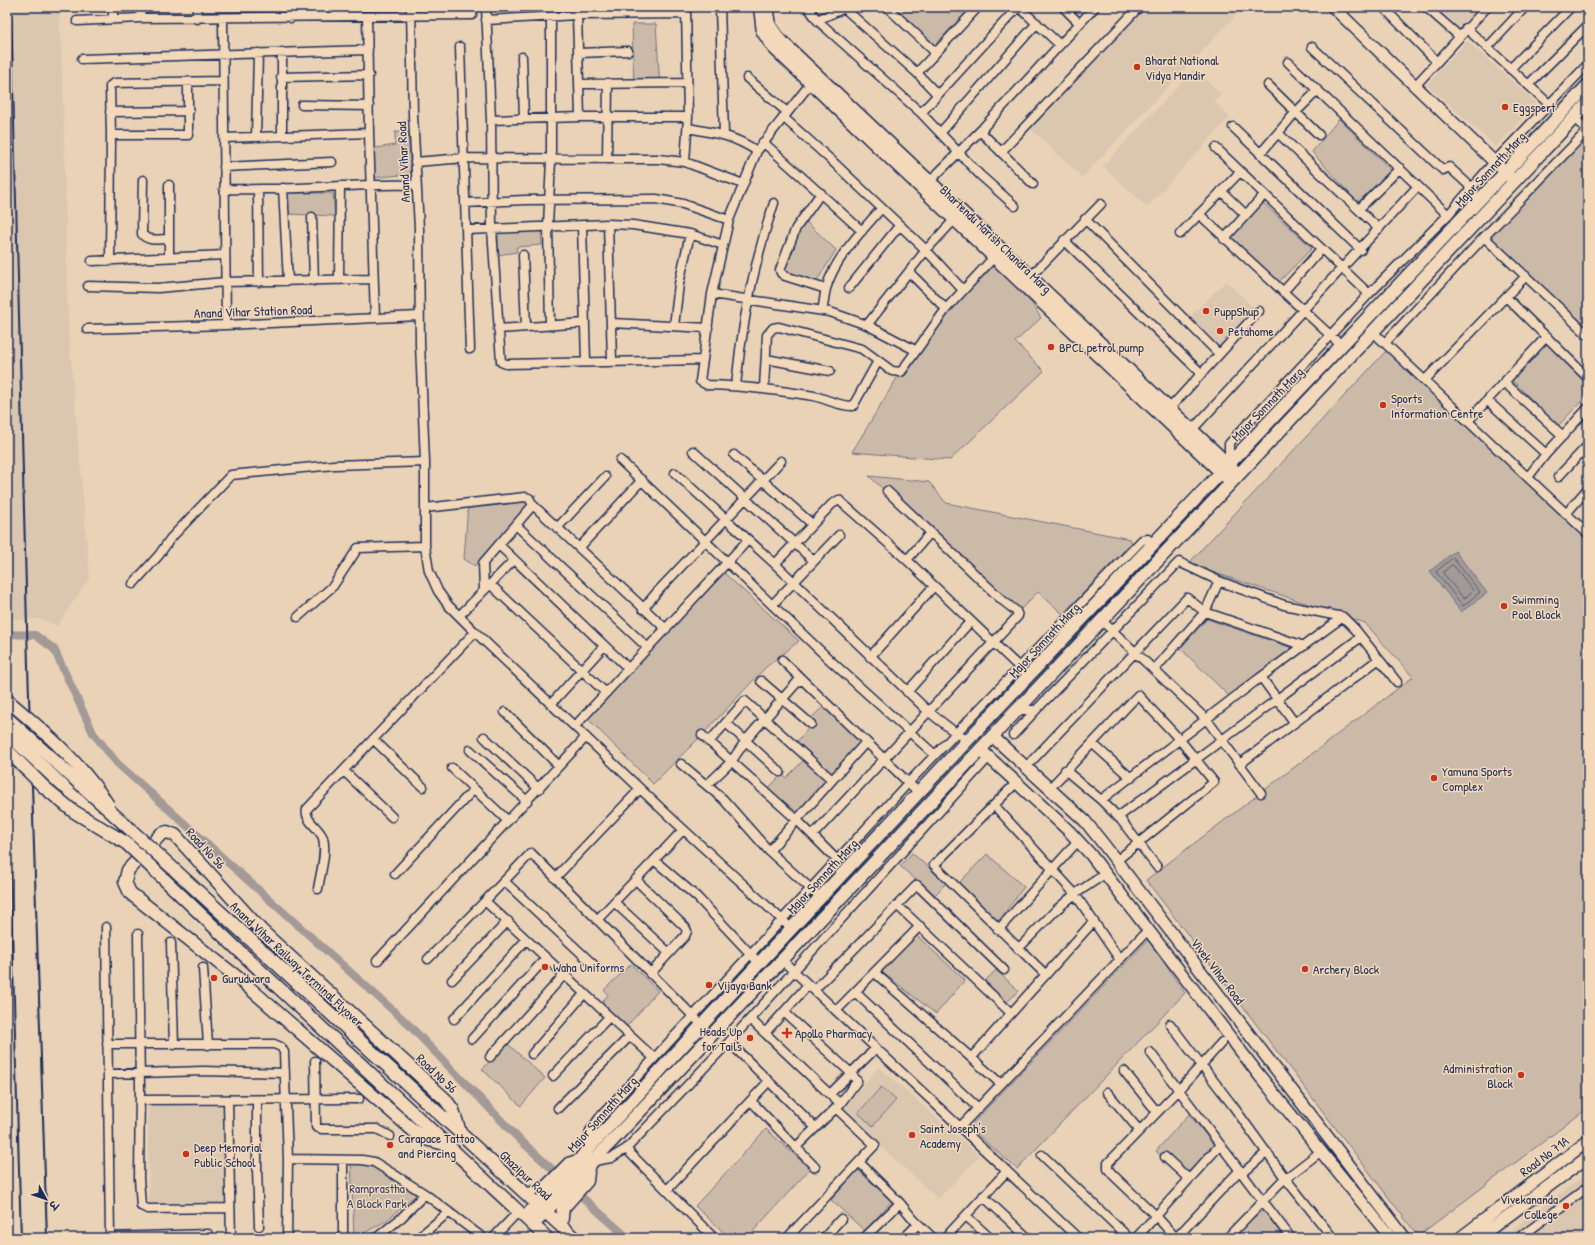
<svg xmlns="http://www.w3.org/2000/svg" width="1595" height="1245" font-family="'Patrick Hand','Playpen Sans Deva',sans-serif">
	<style>
		.built { fill: #dbc6b0 }
		.green { fill: #ccbaa9; stroke: #747484 }
		.water { fill: #a39a97; stroke: #6d6f80 }
		.lines { fill: none; stroke-linecap: round; stroke-linejoin: round }
		.shore { stroke: #515a75; stroke-width: 1 }
		.canal { stroke: #a39a97; stroke-width: 8 }
		.minor-casing { stroke: #1b2f5e; stroke-width: 11 }
		.tertiary-casing { stroke: #1b2f5e; stroke-width: 14 }
		.secondary-casing { stroke: #1b2f5e; stroke-width: 15 }
		.minor { stroke: #f3d9ba; stroke-width: 8 }
		.tertiary { stroke: #f3d9ba; stroke-width: 11 }
		.secondary { stroke: #f3d9ba; stroke-width: 12 }
		.rail { stroke: #1b2f5e; stroke-width: 2 }
		.secondary-bridge-casing { stroke: #1b2f5e; stroke-width: 15; stroke-linecap: butt }
		.secondary-bridge { stroke: #f3d9ba; stroke-width: 12 }
		.poi-dot { fill: #c8321e; stroke: #f3d9ba; stroke-width: 1.5 }
		.labels { text-anchor: middle; stroke-width: 3; stroke-linejoin: round; paint-order: stroke }
		.poi-label { font-size: 13px; fill: #1b2f5e; stroke: #f3d9ba; text-anchor: start }
		.street-label { font-size: 13px; fill: #1b2f5e; stroke: #f3d9ba }
		.park-label { font-size: 13px; fill: #364469; stroke: #f3d9ba }
	</style>
	<rect width="100%" height="100%" fill="#ead2b6"/>
	<filter id="ink" filterUnits="userSpaceOnUse"><feTurbulence type="fractalNoise" baseFrequency=".025" numOctaves="2"/><feDisplacementMap in="SourceGraphic" scale="8" xChannelSelector="R" yChannelSelector="G"/><feConvolveMatrix kernelMatrix="1 2 1 2 8 2 1 2 1" color-interpolation-filters="sRGB"/></filter>
	<g filter="url(#ink)">
		<path class="built" d="M7,7H59L63,85L68,326L90,577L57,626L41,619L7,620Z
			M1144,7H1244L1082,177L1030,128Z
			M1438,7H1480L1460,29Z
			M1467,41L1536,103L1496,147L1427,85Z
			M1194,69L1221,94L1215,102L1230,117L1147,207L1103,166Z
			M1226,281L1257,311L1221,347L1190,317Z
			M879,1067L980,1156L938,1199L841,1110Z
			M148,1106H223L224,1202L149,1203Z
			M1588,1173V1238H1501Z"/>
		<path class="green" d="M891,7H971L932,48Z
			M632,24H656L660,87H634Z
			M1339,119L1391,170L1358,203L1312,152Z
			M395,132H408L411,174L370,178V149L395,145Z
			M1587,134L1588,135V328L1490,237Z
			M287,193H333L335,216L287,214Z
			M1260,200L1312,248L1276,285L1227,235Z
			M799,215L836,250L815,284L780,272Z
			M541,231L542,245L516,247L517,252L498,255V233Z
			M995,265L1033,305L1041,318L1015,342L1044,371L950,460L852,452L897,378L906,375L945,314Z
			M1543,337L1588,380V394L1558,426L1508,376Z
			M1387,350L1588,540V1108L1418,1236L1146,880L1413,677L1365,623L1188,564Z
			M869,476L929,482L946,503L1130,539L1132,542L1063,614L1038,592L1016,614Z
			M536,495L475,566L464,559L468,504Z
			M724,573L799,641L765,668L702,735L653,784L587,718Z
			M1207,619L1292,648L1229,696L1180,648Z
			M825,705L863,743L792,820L763,794L782,774L786,778L807,757L795,744L812,724L808,721Z
			M912,853L946,883L934,896L900,866Z
			M987,854L1024,887L997,923L956,886Z
			M916,935L965,980L936,1014L882,972Z
			M1148,940L1185,993L1017,1169L969,1127Z
			M631,964L658,991L627,1026L601,1003L608,995L604,990Z
			M996,970L1019,991L1007,1002L985,981Z
			M508,1044L545,1078L521,1106L482,1069Z
			M881,1087L896,1100L873,1126L858,1113Z
			M1189,1114L1214,1145L1182,1179L1156,1151Z
			M766,1129L810,1169L747,1238H730L695,1206Z
			M351,1160H372L416,1195L386,1221L355,1238H354Z
			M858,1170L892,1201L865,1231L831,1200Z
			M1263,1210L1284,1238H1230Z"/>
		<path class="water" d="M1455,551L1487,593L1461,612L1430,571Z"/>
		<g class="lines">
			<path class="shore" d="M1453,558L1480,592L1463,606L1436,572Z
				M1452,565L1454,566L1473,590L1464,599L1443,573Z"/>
			<path class="canal" d="M7,634L35,635L54,649L93,733L117,763L406,1022L519,1139L562,1178
				M573,1189L628,1238"/>
			<g class="minor-casing">
				<path id="minor" d="M113,7V19
					M197,7V19
					M291,7V18
					M411,7L413,115L419,228L420,344L425,462V546L429,571L438,591L448,605L475,632L671,818L792,929
					M486,7L491,120L492,229L501,362L506,364L703,360
					M720,7L724,134
					M808,7L817,20L921,113L980,175L1015,206
					M887,7L935,52
					M1019,7L1060,45
					M1063,7L1079,23
					M1383,7L1436,61
					M1426,7L1459,36
					M844,8L917,73L937,94
					M577,15L580,117
					M140,18L141,7
					M223,19L226,325
					M486,20L577,15L686,14
					M817,20L847,7
					M77,21L140,18L472,15L474,7
					M1466,28L1549,104
					M460,47L470,349
					M1312,47L1443,170L1449,167L1472,188L1476,203
					M1487,48L1525,7
					M579,53L628,51
					M522,57L524,119
					M82,59L368,50
					M1288,62L1448,215
					M1510,69L1571,7
					M917,73L978,7
					M281,77L369,75
					M747,78L787,112
					M814,79L757,151L729,220L712,294L700,381L707,385C744,386 777,390 814,396C826,399 842,407 853,406L878,361
					M579,84L687,83
					M1268,85L1319,135
					M1528,85L1588,25
					M1415,86L1487,7
					M302,105L369,106
					M110,112L189,111
					M921,113L1018,7
					M783,117L831,160L926,250L962,289
					M1574,118L1588,131
					M491,120L580,117H688
					M1233,127L1361,250
					M688,128C716,133 732,135 757,151
					M980,131L1033,184
					M941,132L1037,23
					M369,133L375,318
					M1278,133L1379,229
					M111,135H188V82
					M282,136V52
					M256,137L258,53
					M224,138L369,133L367,16
					M763,142L862,231
					M1216,148L1369,294
					M1001,152L1139,7
					M1260,154L1295,113L1317,91
					M607,159L608,83
					M415,162L465,158L658,159L685,162L743,184
					M685,162L688,117L686,7
					M224,167L332,162
					M143,180L142,234C148,242 160,239 169,239
					M929,182L980,131L1095,7
					M283,188L288,281
					M224,189C288,191 352,183 416,185
					M258,190L259,282
					M1221,191L1246,215
					M821,193L796,228L780,270L781,273L785,276L826,289
					M465,203L525,200L656,199L683,204L729,220
					M1359,209L1400,168
					M1199,214L1342,346
					M312,217L314,281
					M1085,219L1219,354
					M608,224L612,360
					M582,226L586,361
					M466,230L608,224L633,225L690,234L723,245
					M1180,234L1240,172
					M1484,237L1588,335
					M1224,239L1264,195
					M1064,240L1201,373
					M523,255L526,327
					M169,257V185
					M92,261L225,255
					M110,261L111,135L110,86L114,83L223,81
					M909,272L946,309
					M1030,277L1101,204
					M339,280L340,186
					M88,286L158,288L225,282L373,279
					M849,288L899,226
					M1283,292L1321,249
					M712,294L830,312L867,325L915,350
					M1506,297L1588,378
					M822,311C824,303 824,296 826,289C834,259 861,232 881,209
					M612,323L708,328
					M550,325L548,226L551,160V17
					M867,325L926,250L955,219
					M674,326L679,284L690,234
					M87,329L226,325L419,316
					M498,329L585,323
					M1373,332L1588,534
					M1385,343L1484,237L1588,130
					M766,359L830,371
					M1425,380L1526,276
					M1505,383L1563,436
					M736,385C742,323 754,262 774,203
					M764,387L767,335L773,328L779,327L862,349L892,371L901,372L946,309L995,256
					M1488,401L1546,454
					M1169,409L1259,311
					M1468,421L1547,336
					M1192,430L1418,186
					M693,451L814,561
					M734,455L812,524
					M620,460L831,661L935,755
					M1229,465V444L1235,437L1369,294L1448,215L1494,162L1588,64
					M675,473L775,564L929,712L956,733L969,740
					M1528,477L1546,454L1588,408
					M1558,477L1588,445
					M425,508L525,497L529,498L533,505L666,629
					M1566,514L1588,488
					M517,526L648,648
					M557,528L605,477
					M499,545L629,669
					M579,548L642,480
					M907,560L930,533
					M775,564L832,504L839,500L907,560L1022,670
					M133,584L159,555L170,539L231,475L334,465L425,462
					M490,584L606,693
					M484,590L483,563L533,505
					M772,605L839,535
					M643,609L657,592L781,461
					M459,616L514,560
					M298,617L333,586L358,548L425,546
					M1101,620L1207,720L1261,793
					M870,657L934,586
					M782,660L919,793
					M1154,670L1205,612L1219,581
					M1261,677L1294,722
					M761,681L811,724
					M907,692L970,622
					M551,704L604,646
					M1017,710H1036L1179,562L1219,581L1284,605L1343,617L1355,629L1397,682
					M505,712L559,766
					M726,723L780,772
					M575,726L748,540
					M702,735L796,819L837,860
					M1013,735L1036,710
					M484,737L539,789
					M373,739L423,787
					M709,742L745,701L831,779
					M1093,744L1131,778
					M470,750L527,801
					M681,764L723,799L769,851L821,898
					M1240,764L1379,659
					M1026,767L1187,598L1205,612L1304,646
					M452,768L508,821
					M1065,770L1101,800L1121,820L1157,867
					M344,771L392,817
					M1016,783L934,865L1046,975
					M707,785L731,762L746,740L801,678
					M1049,789L1138,695L1180,740L1214,782L1116,861
					M1101,800L1257,680L1343,617
					M994,805L1075,894L1120,960
					M1118,817L1361,637
					M813,835L1018,616L1016,611L1002,600L887,491
					M769,851L866,742
					M654,860L697,897L759,963
					M395,874L474,789
					M555,878L640,789
					M636,880L685,927L687,931L685,936L650,974
					M504,881L596,967
					M318,889C320,875 327,853 323,838C319,827 304,821 307,809L475,632
					M485,901L531,853L702,1025
					M614,902L669,953
					M898,906L1011,1013
					M597,920L683,830
					M106,927L110,1238
					M998,930L1078,841
					M138,934L140,1087L139,1178L141,1206L148,1209L230,1208
					M171,943L174,1045
					M1018,949L1056,910L1075,894L1105,874
					M428,959L485,901L654,1058
					M782,960L1078,1238
					M377,961L586,737
					M203,968L208,1045
					M875,973L1001,1084
					M452,980L508,921
					M814,990L917,885L1004,970
					M855,992L978,1108
					M836,1011L920,926
					M784,1012L851,1073L857,1081L840,1104L796,1147
					M454,1019L526,940
					M750,1019L840,1104
					M1170,1024L1233,1106L1285,1178L1333,1238
					M765,1033L808,985
					M472,1039L546,958
					M729,1042L815,1127
					M107,1044H274L281,1047L284,1052L288,1159L287,1238
					M1150,1052L1291,1238
					M532,1054L584,994
					M490,1057L564,975
					M972,1057L1093,922
					M315,1061L316,1127L322,1129H377L390,1136
					M1124,1071L1157,1112
					M108,1074L203,1071L285,1073
					M553,1076L609,1017
					M1107,1092L1139,1130
					M830,1094L876,1048
					M140,1100L359,1099
					M228,1100L231,1238
					M257,1100V1169L259,1226
					M751,1101L815,1167
					M558,1108L630,1036
					M960,1127L1148,930
					M587,1149L590,1131L600,1117L909,782L1142,540L1148,539L1154,544
					M626,1149L714,1238
					M1042,1155L1129,1238
					M1165,1157L1189,1179
					M288,1159L362,1160L374,1162L425,1194L483,1238
					M594,1161L611,1158L626,1149L729,1042L989,757
					M859,1162L900,1203
					M1243,1173L1267,1152
					M667,1190L769,1081
					M526,1193L543,1187L568,1162L580,1158
					M983,1196L1028,1238
					M966,1216L990,1238
					M110,1237L208,1234
					M343,1238V1160
					M376,1238L401,1218L425,1194
					M418,1238L449,1212
					M493,1238L519,1211
					M787,1238L875,1145L836,1108
					M824,1238L841,1219
					M864,1238L900,1203L914,1220L933,1238
					M904,1238L918,1224
					M945,1238L1007,1171
					M1136,1238L1220,1145
					M1176,1238L1156,1216L1113,1175L1108,1169V1163L1179,1090L1222,1042
					M1176,1238L1240,1170
					M1227,1238L1281,1182L1320,1152
					M1519,1238L1588,1187"/>
			</g>
			<g class="tertiary-casing">
				<path id="tertiary" d="M1333,7L1511,178
					M992,736L1085,821L1105,846L1405,1238
					M980,749L1069,831L1091,855L1259,1075L1391,1238
					M1460,1238L1588,1141
					M1478,1238L1588,1157"/>
			</g>
			<g class="secondary-casing">
				<path id="secondary" d="M760,7L763,32L774,48L1227,478
					M768,12L770,26L779,39L1235,471
					M63,786L113,832
					M153,850L574,1238
					M145,861L233,945L547,1238
					M449,1145L429,1140L415,1132L238,978L130,893L125,882L128,870L161,834L167,832L175,835L262,931L445,1099L453,1110L460,1132
					M525,1217L575,1166L587,1150C916,790 1254,439 1588,85
					M533,1225L1588,103
					M561,1226L563,1208L587,1181L588,1172"/>
			</g>
			<use href="#minor" class="minor"/>
			<use href="#tertiary" class="tertiary"/>
			<use href="#secondary" class="secondary"/>
			<path class="rail" d="M11,7L28,666L47,1238
				M7,833L10,863L21,1238"/>
			<g class="secondary-bridge-casing">
				<path id="secondary-bridge" d="M7,700C44,731 82,764 108,805
					M7,718L153,850
					M7,733L63,786
					M7,750L44,787L73,811L126,843L145,861"/>
			</g>
			<use href="#secondary-bridge" class="secondary-bridge"/>
		</g>
	</g>
	<g class="poi-dot">
		<circle cx="1137" cy="67" r="4"/>
		<circle cx="1505" cy="107" r="4"/>
		<circle cx="1206" cy="311" r="4"/>
		<circle cx="1220" cy="331" r="4"/>
		<circle cx="1051" cy="347" r="4"/>
		<circle cx="1383" cy="405" r="4"/>
		<circle cx="1504" cy="606" r="4"/>
		<circle cx="1434" cy="778" r="4"/>
		<circle cx="545" cy="967" r="4"/>
		<circle cx="1305" cy="969" r="4"/>
		<circle cx="214" cy="978" r="4"/>
		<circle cx="709" cy="985" r="4"/>
		<path d="M785 1027h4v4h4v4h-4v4h-4v-4h-4v-4h4z"/>
		<circle cx="750" cy="1038" r="4"/>
		<circle cx="1521" cy="1075" r="4"/>
		<circle cx="912" cy="1135" r="4"/>
		<circle cx="390" cy="1145" r="4"/>
		<circle cx="186" cy="1154" r="4"/>
		<circle cx="1566" cy="1206" r="4"/>
	</g>
	<g class="labels">
		<g class="poi-label">
			<text x="1145" y="65">Bharat National<tspan x="1145" dy="15">Vidya Mandir</tspan></text>
			<text x="1513" y="112">Eggspert</text>
			<text x="1214" y="316">PuppShup</text>
			<text x="1228" y="336">Petahome</text>
			<text x="1059" y="352">BPCL petrol pump</text>
			<text x="1391" y="403">Sports<tspan x="1391" dy="15">Information Centre</tspan></text>
			<text x="1512" y="604">Swimming<tspan x="1512" dy="15">Pool Block</tspan></text>
			<text x="1442" y="776">Yamuna Sports<tspan x="1442" dy="15">Complex</tspan></text>
			<text x="553" y="972">Waha Uniforms</text>
			<text x="1313" y="974">Archery Block</text>
			<text x="222" y="983">Gurudwara</text>
			<text x="717" y="990">Vijaya Bank</text>
			<text x="742" y="1036" text-anchor="end">Heads Up<tspan x="742" dy="15">for Tails</tspan></text>
			<text x="795" y="1038">Apollo Pharmacy</text>
			<text x="1513" y="1073" text-anchor="end">Administration<tspan x="1513" dy="15">Block</tspan></text>
			<text x="920" y="1133">Saint Joseph's<tspan x="920" dy="15">Academy</tspan></text>
			<text x="398" y="1143">Carapace Tattoo<tspan x="398" dy="15">and Piercing</tspan></text>
			<text x="194" y="1152">Deep Memorial<tspan x="194" dy="15">Public School</tspan></text>
			<text x="1558" y="1204" text-anchor="end">Vivekananda<tspan x="1558" dy="15">College</tspan></text>
		</g>
		<g class="street-label">
			<text transform="translate(403 162) rotate(-93)" y="5">Anand Vihar Road</text>
			<text transform="translate(1490 169) rotate(-47)" y="5">Major Somnath Marg</text>
			<text transform="translate(996 239) rotate(44)" y="5">Bhartendu Harish Chandra Marg</text>
			<text transform="translate(253 311) rotate(-2)" y="5">Anand Vihar Station Road</text>
			<text transform="translate(1267 404) rotate(-46)" y="5">Major Somnath Marg</text>
			<text transform="translate(1044 640) rotate(-47)" y="5">Major Somnath Marg</text>
			<text transform="translate(206 848) rotate(47)" y="5">Road No 56</text>
			<text transform="translate(822 876) rotate(-47)" y="5">Major Somnath Marg</text>
			<text transform="translate(297 964) rotate(43)" y="5">Anand Vihar Railway Terminal Flyover</text>
			<text transform="translate(1218 971) rotate(53)" y="5">Vivek Vihar Road</text>
			<text transform="translate(437 1073) rotate(43)" y="5">Road No 56</text>
			<text transform="translate(602 1114) rotate(-48)" y="5">Major Somnath Marg</text>
			<text transform="translate(1544 1156) rotate(-37)" y="5">Road No 71A</text>
			<text transform="translate(526 1175) rotate(43)" y="5">Ghazipur Road</text>
		</g>
		<g class="park-label">
			<text x="377" y="1193">Ramprastha<tspan x="377" dy="15">A Block Park</tspan></text>
		</g>
	</g>
	<rect width="1595" height="1245" fill="none" stroke="#f3d9ba" stroke-width="24"/>
	<rect x="12" y="12" width="1571" height="1221" fill="none" stroke="#1b2f5e" stroke-width="1.5" filter="url(#ink)"/>
	<g transform="translate(46 1199) rotate(130)" stroke="#f3d9ba" stroke-width="3" paint-order="stroke">
	<path d="M0-3L7 15L0 10L-7 15Z" fill="#1b2f5e"/>
	<text y="-6" font-size="11" font-weight="bold" text-anchor="middle" fill="#1b2f5e">उ</text>
	</g>
</svg>
